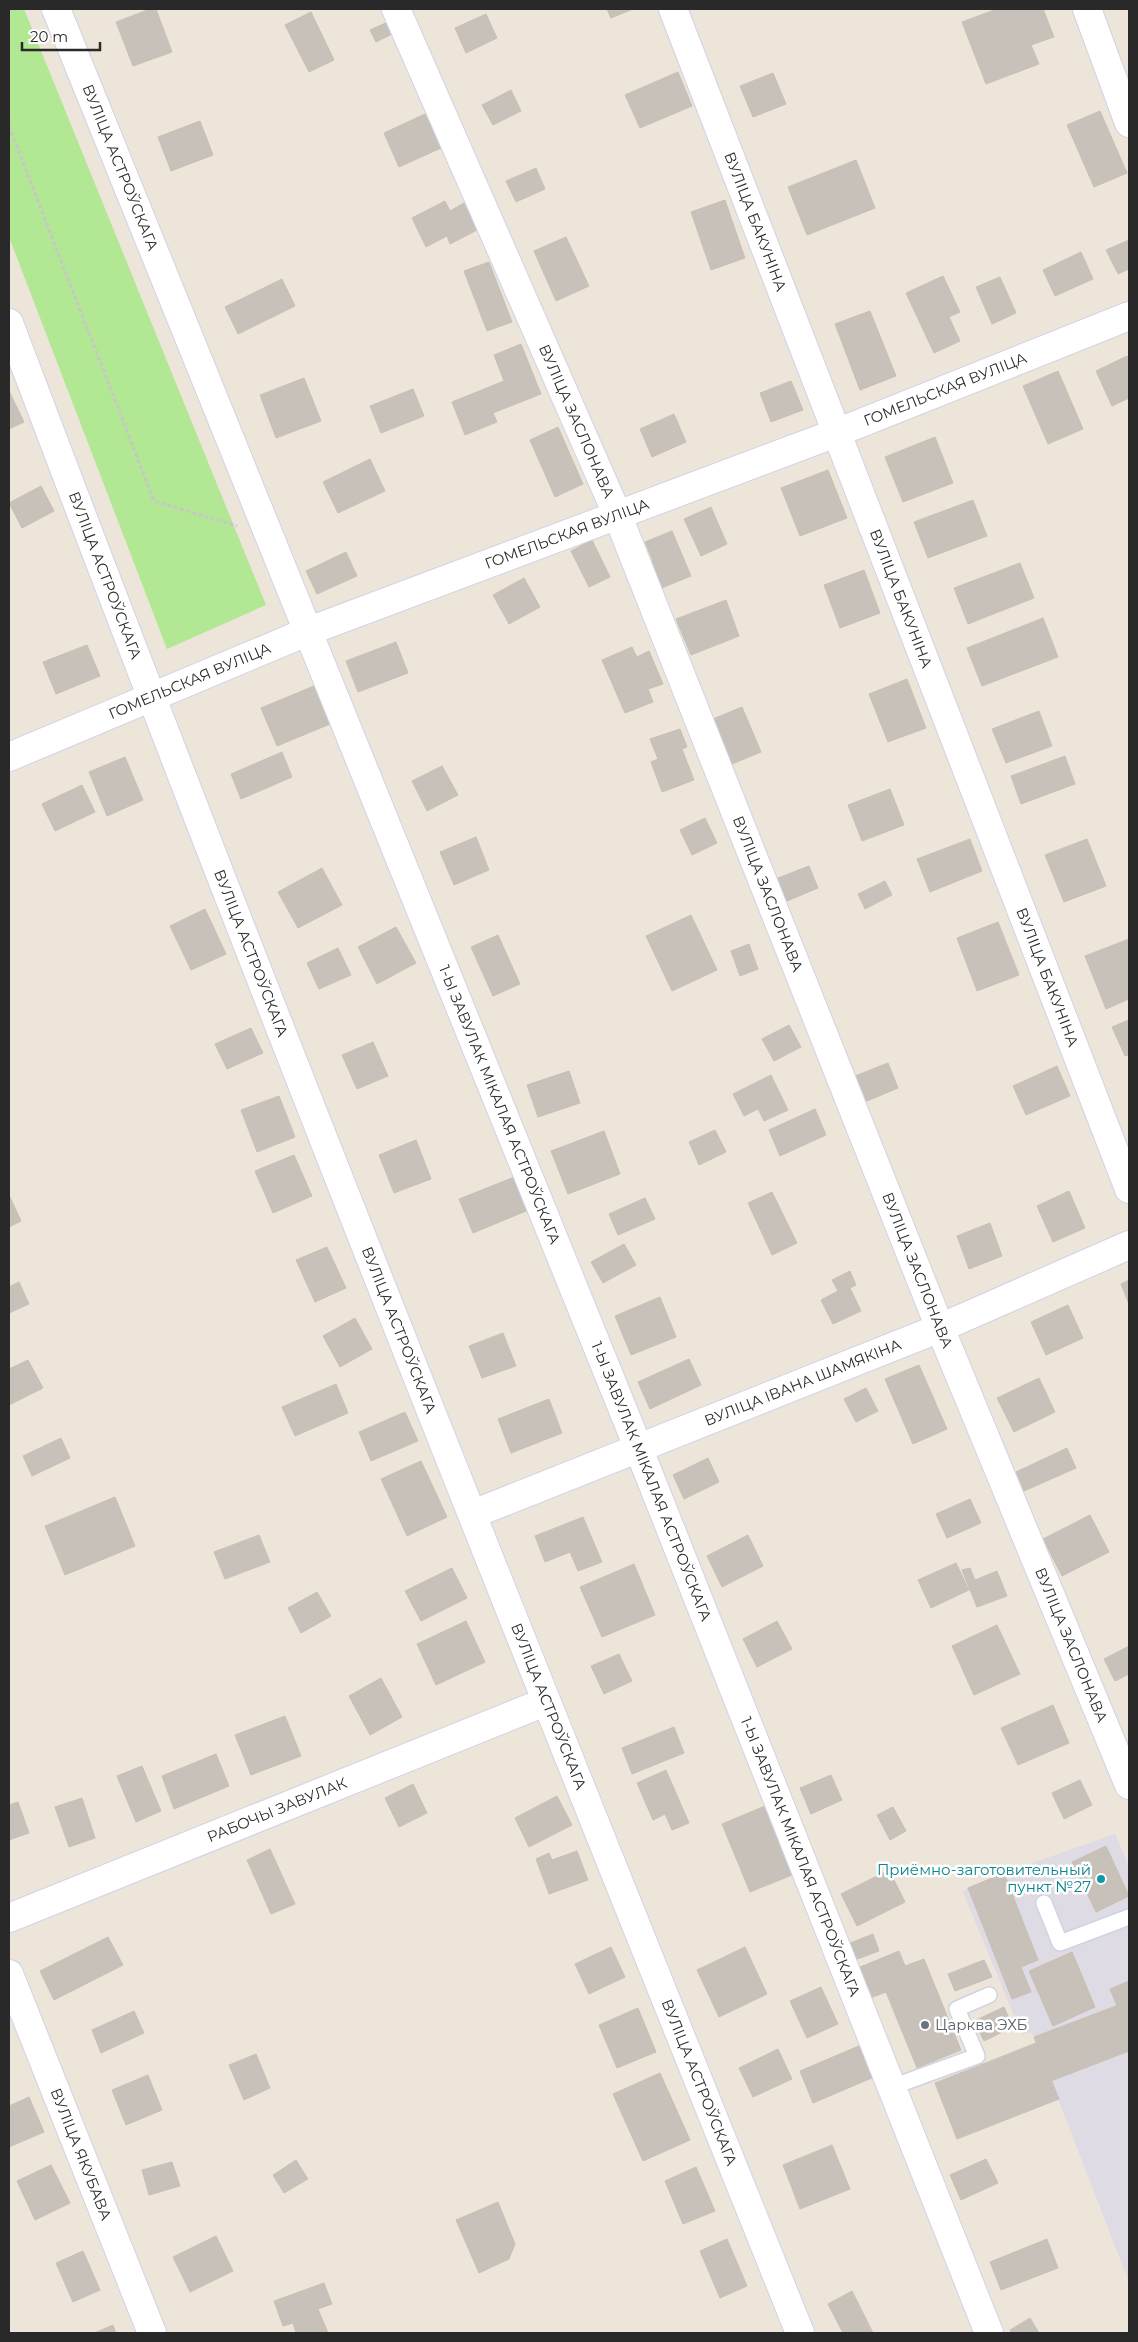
<svg xmlns="http://www.w3.org/2000/svg" width="1138" height="2342" font-family="Montserrat,sans-serif">
	<style>
		.industrial { fill: #dedbe4 }
		.green { fill: #b2e793 }
		.building { fill: #c8c1ba; stroke: #c8c0b4 }
		.lines { fill: none; stroke-linecap: round; stroke-linejoin: round }
		.service-casing { stroke: #cfd4e3; stroke-width: 18 }
		.minor-casing { stroke: #cfd4e3; stroke-width: 30 }
		.tertiary-casing { stroke: #cfd4e3; stroke-width: 30 }
		.path { stroke: #c7c7c7; stroke-width: 3; stroke-dasharray: 4 2.5; stroke-linecap: butt }
		.service { stroke: #fff; stroke-width: 15 }
		.minor { stroke: #fff; stroke-width: 28 }
		.tertiary { stroke: #fff; stroke-width: 28 }
		.culture-dot { fill: #0f9aa8; stroke: #fff; stroke-width: 2 }
		.worship-dot { fill: #6b7280; stroke: #fff; stroke-width: 2 }
		.labels { text-anchor: middle; stroke-width: 5; stroke-linejoin: round; paint-order: stroke }
		.street-label { font-size: 15px; fill: #292929; stroke: #fff }
		.culture-label { font-size: 15px; fill: #0d838f; stroke: #fff; text-anchor: end }
		.worship-label { font-size: 15px; fill: #5b616d; stroke: #fff; text-anchor: start }
	</style>
	<rect width="100%" height="100%" fill="#ede4da"/>
	<path class="industrial" d="M1115,1834L1129,1867V2001L1034,2037L1031,2032L1022,2035L963,1892L968,1888L1004,1873Z
		M1129,2051V2282L1051,2081Z"/>
	<path class="green" d="M9,9H24L266,605L167,649L9,237Z"/>
	<path class="building" d="M150,9H156L172,52L133,66L116,22Z
		M607,9H633L611,18Z
		M997,9H1043L1054,37L1031,45L1039,64L986,84L962,22Z
		M311,12L334,60L309,72L285,25Z
		M486,14L497,38L466,53L455,28Z
		M388,22L394,33L376,42L370,30Z
		M678,72L692,106L640,128L625,95Z
		M773,73L786,104L753,117L740,86Z
		M511,90L521,111L493,125L482,105Z
		M1100,111L1127,173L1094,187L1067,125Z
		M425,114L441,148L399,167L384,133Z
		M200,121L213,155L171,171L158,137Z
		M856,160L875,208L807,235L788,187Z
		M536,168L545,189L516,202L506,181Z
		M725,200L745,258L711,270L691,212Z
		M445,201L450,211L464,203L477,230L450,244L447,236L426,247L412,218Z
		M566,237L589,286L556,301L534,251Z
		M1129,240V269L1118,274L1106,250Z
		M1081,252L1093,279L1055,296L1043,270Z
		M489,262L512,322L487,331L464,271Z
		M943,276L960,312L949,317L960,341L934,353L906,293Z
		M1000,277L1016,313L992,324L976,287Z
		M282,279L295,306L238,334L225,307Z
		M870,311L896,376L860,390L835,324Z
		M521,344L541,394L493,413L497,422L465,435L452,402L504,381L494,355Z
		M1127,356L1129,360V398L1112,406L1096,371Z
		M1058,371L1083,429L1048,444L1023,386Z
		M304,378L321,421L276,438L260,395Z
		M791,381L803,410L771,422L760,393Z
		M413,389L424,416L381,433L370,406Z
		M10,393L24,422L9,429V394Z
		M674,414L686,442L652,457L640,429Z
		M558,427L583,484L555,497L530,440Z
		M935,437L953,483L903,502L885,457Z
		M370,459L385,491L338,513L323,482Z
		M828,470L847,518L800,536L781,488Z
		M41,486L54,511L22,528L9,503Z
		M973,500L987,536L928,558L914,522Z
		M711,507L727,544L701,556L684,519Z
		M672,531L691,576L659,589L648,563L653,561L645,542Z
		M592,540L610,577L589,587L571,551Z
		M346,552L357,576L317,594L306,571Z
		M1020,563L1034,598L968,624L954,588Z
		M864,570L880,613L840,628L824,585Z
		M524,578L540,607L509,624L493,595Z
		M726,600L739,636L691,655L676,619Z
		M1043,618L1058,657L982,686L967,648Z
		M396,642L408,673L358,692L346,661Z
		M87,645L100,676L56,694L43,662Z
		M632,647L637,657L649,651L663,684L648,689L653,702L625,713L602,660Z
		M907,679L926,728L888,742L869,694Z
		M314,686L330,724L277,746L261,708Z
		M742,707L761,752L732,764L713,719Z
		M1039,711L1052,746L1006,763L992,729Z
		M680,729L687,747L682,749L694,780L662,792L651,762L658,759L650,739Z
		M282,752L292,777L241,799L231,774Z
		M1065,756L1075,784L1021,804L1011,776Z
		M125,757L143,800L107,816L89,772Z
		M442,766L458,795L427,811L412,781Z
		M82,785L95,812L55,831L42,804Z
		M890,789L904,825L862,841L848,805Z
		M705,818L717,843L692,855L680,830Z
		M476,837L489,870L454,885L440,852Z
		M970,839L982,871L930,892L917,859Z
		M1087,839L1106,886L1064,902L1045,855Z
		M809,866L818,888L787,901L778,878Z
		M322,868L342,905L298,928L278,892Z
		M885,881L892,895L865,909L858,894Z
		M205,909L226,954L191,970L170,926Z
		M691,915L717,970L672,991L646,936Z
		M998,922L1019,975L977,991L957,938Z
		M396,927L416,963L377,984L358,947Z
		M498,935L520,984L493,996L471,947Z
		M1129,939V999L1106,1009L1085,956Z
		M749,944L758,969L740,976L731,951Z
		M338,948L351,975L319,989L307,963Z
		M1129,1020V1055L1125,1056L1112,1027Z
		M789,1025L801,1047L774,1061L762,1039Z
		M251,1028L263,1053L227,1069L215,1044Z
		M373,1042L388,1076L357,1089L342,1055Z
		M888,1063L898,1088L860,1104L850,1078Z
		M1057,1066L1070,1096L1026,1115L1013,1086Z
		M569,1071L580,1103L538,1117L527,1085Z
		M771,1075L788,1110L764,1121L758,1109L744,1116L733,1094Z
		M279,1096L295,1137L257,1152L241,1110Z
		M815,1109L826,1135L780,1156L769,1130Z
		M715,1130L726,1152L699,1165L689,1142Z
		M604,1131L620,1174L568,1194L551,1151Z
		M416,1140L431,1179L394,1193L379,1155Z
		M294,1155L312,1196L273,1213L255,1171Z
		M517,1176L531,1209L473,1233L459,1199Z
		M1069,1191L1085,1228L1053,1242L1037,1206Z
		M772,1192L797,1243L772,1255L748,1203Z
		M9,1195L21,1221L9,1227Z
		M645,1198L655,1219L618,1235L609,1214Z
		M990,1223L1002,1256L969,1269L957,1236Z
		M624,1244L636,1265L603,1283L591,1262Z
		M327,1247L346,1288L315,1302L296,1260Z
		M850,1271L856,1285L850,1288L861,1311L833,1324L821,1300L838,1291L832,1280Z
		M1129,1280V1304L1121,1284Z
		M19,1282L29,1304L9,1313V1287Z
		M660,1297L676,1337L631,1355L615,1316Z
		M1068,1305L1083,1338L1046,1355L1031,1322Z
		M355,1318L372,1349L340,1367L323,1336Z
		M503,1333L516,1366L482,1378L469,1346Z
		M689,1359L701,1385L650,1409L638,1382Z
		M28,1360L43,1388L9,1405V1369Z
		M919,1365L947,1429L913,1444L885,1379Z
		M1039,1378L1055,1412L1014,1432L997,1398Z
		M336,1384L348,1413L295,1436L282,1407Z
		M866,1388L878,1411L856,1422L844,1399Z
		M549,1399L562,1433L511,1453L498,1419Z
		M405,1412L418,1441L371,1461L359,1432Z
		M61,1438L70,1458L32,1476L23,1456Z
		M1067,1448L1076,1468L1024,1491L1016,1472Z
		M708,1458L719,1482L684,1499L673,1475Z
		M421,1461L447,1517L407,1536L381,1479Z
		M115,1497L135,1546L65,1575L45,1526Z
		M970,1499L981,1523L947,1538L936,1514Z
		M1090,1515L1109,1552L1062,1576L1043,1539Z
		M583,1517L602,1562L578,1571L570,1552L545,1562L535,1536Z
		M259,1535L270,1562L225,1579L214,1552Z
		M748,1535L763,1566L722,1587L707,1556Z
		M956,1563L969,1590L931,1608L918,1580Z
		M634,1564L655,1615L602,1637L580,1587Z
		M452,1568L467,1598L421,1621L405,1591Z
		M970,1568L975,1580L997,1571L1007,1596L977,1607L962,1570Z
		M317,1592L331,1616L301,1633L288,1608Z
		M466,1621L485,1662L436,1685L417,1644Z
		M777,1621L792,1649L757,1667L743,1639Z
		M997,1625L1020,1674L974,1695L952,1646Z
		M1129,1646V1674L1115,1681L1104,1659Z
		M619,1654L632,1681L604,1694L591,1666Z
		M381,1678L402,1717L370,1735L349,1696Z
		M1053,1705L1069,1743L1018,1765L1001,1728Z
		M285,1716L301,1756L251,1775L235,1735Z
		M674,1727L684,1753L632,1774L622,1748Z
		M216,1754L229,1786L174,1809L162,1776Z
		M142,1766L161,1811L136,1822L117,1776Z
		M666,1770L689,1823L672,1830L665,1814L653,1820L637,1783Z
		M831,1775L842,1800L811,1814L800,1788Z
		M1080,1780L1092,1805L1064,1819L1052,1793Z
		M413,1784L427,1813L399,1827L385,1798Z
		M557,1796L572,1825L529,1847L515,1818Z
		M82,1798L95,1838L69,1847L55,1807Z
		M18,1802L29,1833L9,1840V1805Z
		M765,1806L792,1875L750,1892L722,1824Z
		M893,1807L906,1831L890,1840L877,1815Z
		M1106,1846L1129,1896L1096,1912L1072,1862Z
		M270,1849L295,1904L271,1914L247,1860Z
		M577,1851L588,1880L549,1894L536,1859L549,1853L552,1860Z
		M889,1870L905,1902L857,1926L841,1894Z
		M1004,1873L1038,1960L1021,1967L1031,1992L1012,1999L968,1888Z
		M873,1934L879,1951L852,1961L845,1945Z
		M108,1937L123,1965L54,2000L40,1971Z
		M611,1947L625,1977L589,1994L575,1964Z
		M745,1947L767,1994L719,2017L697,1970Z
		M899,1951L905,1966L924,1959L961,2050L917,2068L886,1992L865,2000L853,1970Z
		M1072,1952L1095,2007L1053,2026L1029,1971Z
		M984,1960L992,1977L955,1991L948,1974Z
		M1129,1981V2001L1117,2006L1110,1989Z
		M821,1987L838,2024L807,2038L790,2001Z
		M1129,2001V2051L1051,2081L1034,2037Z
		M1004,2007L1013,2027L984,2041L974,2021Z
		M638,2008L656,2052L617,2068L599,2025Z
		M134,2011L144,2033L101,2053L92,2030Z
		M1036,2043L1059,2099L957,2139L935,2083Z
		M861,2045L874,2077L813,2103L800,2071Z
		M778,2049L792,2079L753,2097L739,2068Z
		M256,2054L270,2088L244,2100L229,2065Z
		M660,2073L690,2140L643,2161L613,2094Z
		M148,2075L162,2110L126,2125L112,2090Z
		M29,2097L44,2132L9,2147V2106Z
		M832,2145L850,2189L800,2209L783,2165Z
		M986,2159L998,2183L961,2200L950,2175Z
		M296,2160L308,2179L284,2193L273,2175Z
		M172,2162L180,2186L149,2195L142,2170Z
		M51,2165L70,2203L35,2220L17,2181Z
		M696,2167L715,2211L683,2224L665,2181Z
		M498,2202L515,2244L509,2259L479,2273L456,2220Z
		M216,2236L233,2271L190,2292L173,2257Z
		M727,2239L747,2286L720,2298L700,2251Z
		M1047,2239L1058,2268L1001,2290L990,2262Z
		M83,2251L100,2290L73,2302L56,2263Z
		M324,2283L332,2304L318,2309L328,2333H296L293,2323L283,2326L274,2301Z
		M852,2291L873,2333H843L828,2304Z
		M1030,2318L1039,2333H1012L1010,2330Z
		M113,2325L116,2333H94Z"/>
	<g class="lines">
		<g class="service-casing">
			<path id="service" d="M1044,1903L1060,1943L1129,1917
				M892,2087L977,2056L957,2009L989,1995"/>
		</g>
		<g class="minor-casing">
			<g id="minor">
				<path id="s1" d="M56,9L638,1447L989,2333"/>
				<path id="s2" d="M396,9L617,514L940,1328L1129,1785"/>
				<path id="s3" d="M673,9L1129,1189"/>
				<path d="M1087,9L1129,123"/>
				<path id="s4" d="M9,323C263,997 531,1665 800,2333"/>
				<path id="s5" d="M473,1514L940,1328L1129,1245"/>
				<path id="s6" d="M9,1918L545,1702"/>
				<path id="s7" d="M9,1974L152,2333"/>
			</g>
		</g>
		<g class="tertiary-casing">
			<g id="tertiary">
				<path id="s8" d="M9,757L309,631L836,433L1129,316"/>
			</g>
		</g>
		<path class="path" d="M9,126L154,501L237,526"/>
		<use href="#service" class="service"/>
		<use href="#minor" class="minor"/>
		<use href="#tertiary" class="tertiary"/>
	</g>
	<circle class="culture-dot" cx="1101" cy="1879" r="5"/>
	<circle class="worship-dot" cx="925" cy="2025" r="5"/>
	<g class="labels">
		<g class="street-label">
			<text dy="5" stroke="none"><textPath href="#s1" startOffset="171">ВУЛІЦА АСТРОЎСКАГА</textPath></text>
			<text dy="5" stroke="none"><textPath href="#s3" startOffset="228">ВУЛІЦА БАКУНІНА</textPath></text>
			<text dy="5" stroke="none"><textPath href="#s8" startOffset="1006">ГОМЕЛЬСКАЯ ВУЛІЦА</textPath></text>
			<text dy="5" stroke="none"><textPath href="#s2" startOffset="450">ВУЛІЦА ЗАСЛОНАВА</textPath></text>
			<text dy="5" stroke="none"><textPath href="#s8" startOffset="601">ГОМЕЛЬСКАЯ ВУЛІЦА</textPath></text>
			<text dy="5" stroke="none"><textPath href="#s4" startOffset="270">ВУЛІЦА АСТРОЎСКАГА</textPath></text>
			<text dy="5" stroke="none"><textPath href="#s3" startOffset="632">ВУЛІЦА БАКУНІНА</textPath></text>
			<text dy="5" stroke="none"><textPath href="#s8" startOffset="196">ГОМЕЛЬСКАЯ ВУЛІЦА</textPath></text>
			<text dy="5" stroke="none"><textPath href="#s2" startOffset="960">ВУЛІЦА ЗАСЛОНАВА</textPath></text>
			<text dy="5" stroke="none"><textPath href="#s4" startOffset="675">ВУЛІЦА АСТРОЎСКАГА</textPath></text>
			<text dy="5" stroke="none"><textPath href="#s3" startOffset="1038">ВУЛІЦА БАКУНІНА</textPath></text>
			<text dy="5" stroke="none"><textPath href="#s1" startOffset="1182">1-Ы ЗАВУЛАК МІКАЛАЯ АСТРОЎСКАГА</textPath></text>
			<text dy="5" stroke="none"><textPath href="#s2" startOffset="1365">ВУЛІЦА ЗАСЛОНАВА</textPath></text>
			<text dy="5" stroke="none"><textPath href="#s4" startOffset="1080">ВУЛІЦА АСТРОЎСКАГА</textPath></text>
			<text dy="5" stroke="none"><textPath href="#s5" startOffset="355">ВУЛІЦА ІВАНА ШАМЯКІНА</textPath></text>
			<text dy="5" stroke="none"><textPath href="#s1" startOffset="1588">1-Ы ЗАВУЛАК МІКАЛАЯ АСТРОЎСКАГА</textPath></text>
			<text dy="5" stroke="none"><textPath href="#s2" startOffset="1770">ВУЛІЦА ЗАСЛОНАВА</textPath></text>
			<text dy="5" stroke="none"><textPath href="#s4" startOffset="1485">ВУЛІЦА АСТРОЎСКАГА</textPath></text>
			<text dy="5" stroke="none"><textPath href="#s6" startOffset="289">РАБОЧЫ ЗАВУЛАК</textPath></text>
			<text dy="5" stroke="none"><textPath href="#s1" startOffset="1992">1-Ы ЗАВУЛАК МІКАЛАЯ АСТРОЎСКАГА</textPath></text>
			<text dy="5" stroke="none"><textPath href="#s4" startOffset="1890">ВУЛІЦА АСТРОЎСКАГА</textPath></text>
			<text dy="5" stroke="none"><textPath href="#s7" startOffset="194">ВУЛІЦА ЯКУБАВА</textPath></text>
		</g>
		<g class="culture-label">
			<text x="1091" y="1875">Приёмно-заготовительный<tspan x="1091" dy="17">пункт №27</tspan></text>
		</g>
		<g class="worship-label">
			<text x="935" y="2030">Царква ЭХБ</text>
		</g>
	</g>
	<rect width="1138" height="2342" fill="none" stroke="#292929" stroke-width="20"/>
	<path d="M22 42v8h78v-8" fill="none" stroke="#292929" stroke-width="2.5"/>
	<text x="30" y="42" font-size="15" fill="#292929" stroke="#ffffff" stroke-width="4" paint-order="stroke">20 m</text>
</svg>
